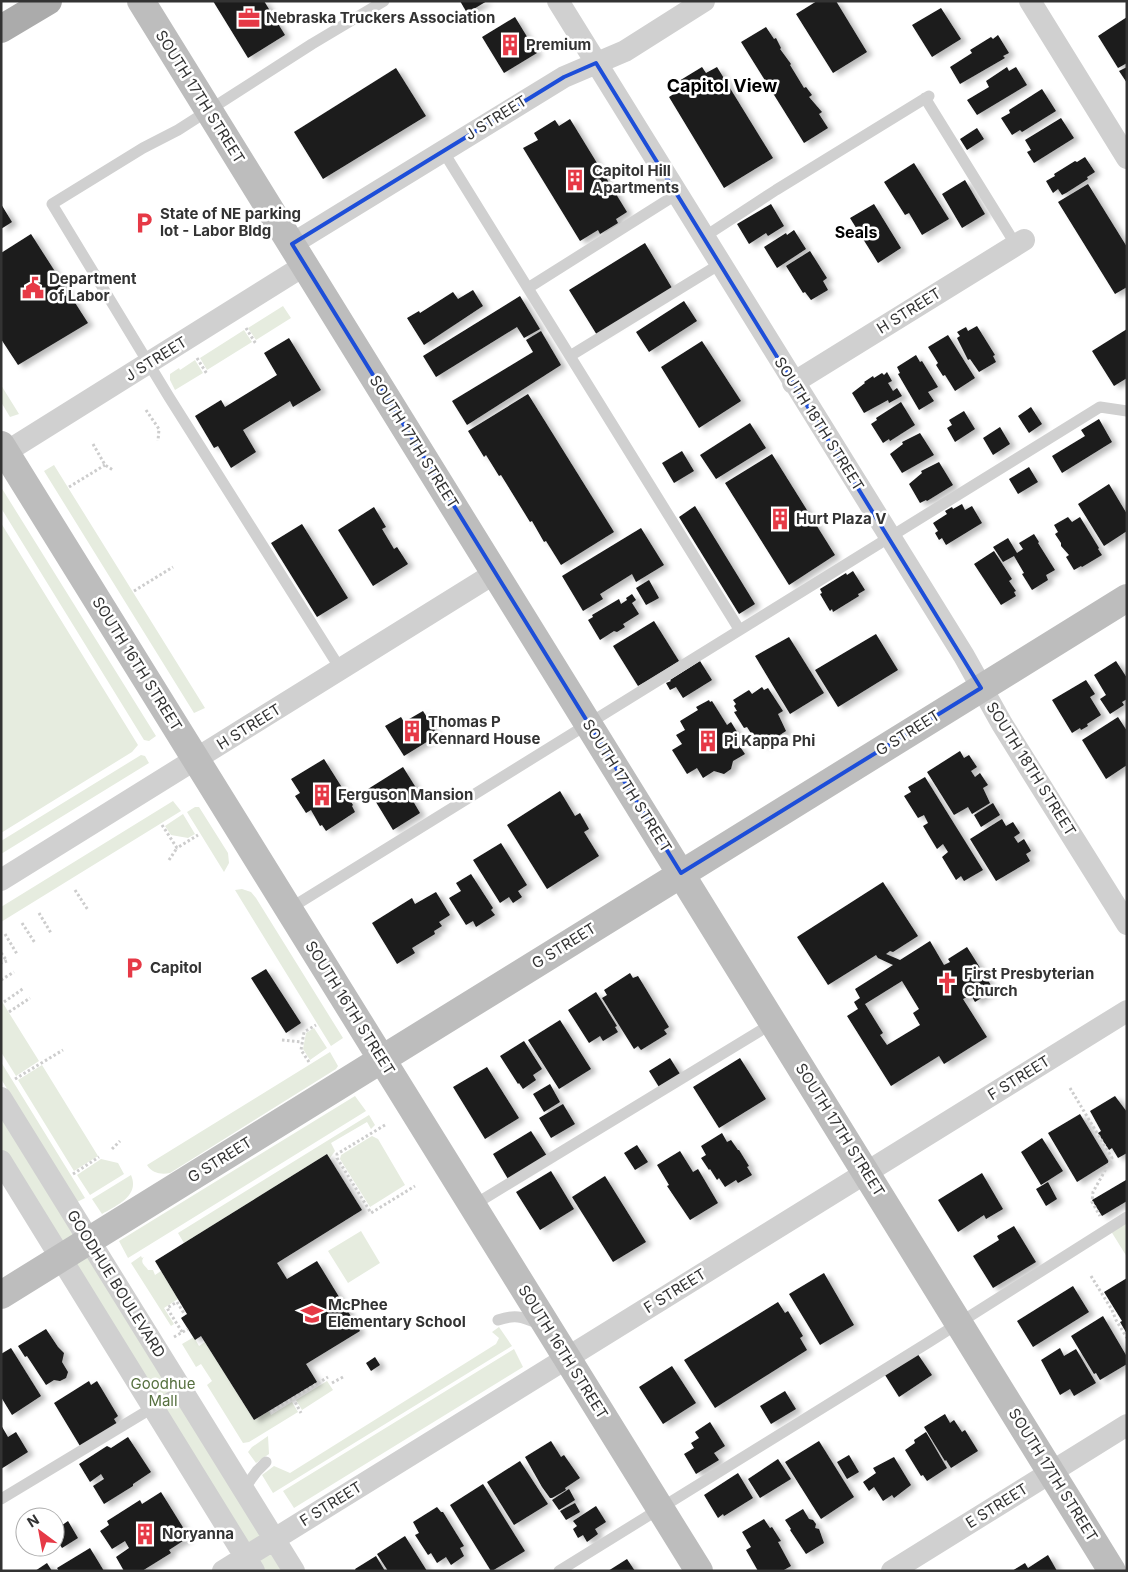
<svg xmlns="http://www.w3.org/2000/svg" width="1128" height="1572" font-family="Inter,sans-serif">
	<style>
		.green { fill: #e6ecdf }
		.building { fill: #1a1a1a; fill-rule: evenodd; filter: url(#shadow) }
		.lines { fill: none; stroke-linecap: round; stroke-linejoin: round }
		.path { stroke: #cdcdcd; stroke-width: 3; stroke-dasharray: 2.5 2.5; stroke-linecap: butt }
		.lane { stroke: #d0d0d0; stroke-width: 11 }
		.street { stroke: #d0d0d0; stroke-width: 22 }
		.secondary { stroke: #bdbdbd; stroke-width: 28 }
		.primary { stroke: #ababab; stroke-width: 28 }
		.marked { fill: none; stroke: #1d4ed8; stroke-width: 4; stroke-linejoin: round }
		.labels { text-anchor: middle; stroke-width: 5; stroke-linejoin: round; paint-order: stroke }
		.poi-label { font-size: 15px; font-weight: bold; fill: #333; stroke: #fff; text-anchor: start }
		.street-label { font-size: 15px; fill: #333; stroke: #fff }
		.park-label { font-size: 15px; fill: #56703f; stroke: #fff }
		.neighbourhood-label { font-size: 16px; font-weight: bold; fill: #000; stroke: #fff }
		.quarter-label { font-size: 18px; font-weight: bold; fill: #000; stroke: #fff }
	</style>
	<defs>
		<filter id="shadow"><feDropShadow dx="5.5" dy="3" stdDeviation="2.5" flood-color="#0004"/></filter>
	</defs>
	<rect width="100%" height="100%" fill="#fff"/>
	<path class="green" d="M283,306L291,318L256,340L248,328Z
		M244,330L252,342L207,370L200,358Z
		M195,360L203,373L175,390L170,380V374L179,368L180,370Z
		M1,385L19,414L10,417L1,402Z
		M54,465L205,708L194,713L44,471Z
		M1,487L156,736L149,741L144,740L1,508Z
		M1,523L138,745L132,752L1,833Z
		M141,755L145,756L149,763L1,854V841Z
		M173,801L181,811L1,922V907Z
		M195,807H199L228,853L229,863L224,872L187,812Z
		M183,814L195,834L188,838L171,835L165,826Z
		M242,889L251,892L256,898L343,1038L331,1046L235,890Z
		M1,1000L39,1061L16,1076L1,1052Z
		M314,1028L327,1048L310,1060L303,1049L306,1033Z
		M330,1052L338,1066L336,1069L170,1173C161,1175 152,1173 147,1165Z
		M1,1062L85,1198L77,1202L1,1079Z
		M42,1065L98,1156L74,1171L18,1080Z
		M355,1096L366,1111L128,1258L119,1241Z
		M1,1098L294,1571H254L1,1161Z
		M369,1115L375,1125L371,1129L367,1122L331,1143L335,1151L330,1158L327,1154L184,1243L178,1233Z
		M372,1136L378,1139L405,1185L370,1207L340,1159L341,1155Z
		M101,1159L118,1163L124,1174L90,1195L77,1175Z
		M131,1175C140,1196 117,1205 102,1214L92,1199Z
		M1127,1217V1257L1109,1228Z
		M361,1231L380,1263L348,1283L328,1251Z
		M141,1256L142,1258L144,1257C139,1263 146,1266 148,1270H153L155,1275L161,1271L178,1299L164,1308L174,1324L171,1326L131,1263Z
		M499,1327L512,1346L273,1493L262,1475L274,1466L290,1473L496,1344L499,1338L492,1332Z
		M194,1337L199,1346L205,1342L254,1420L269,1411L271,1415L292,1402L298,1412L249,1442L243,1443L207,1385L212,1381L201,1364L196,1367L182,1344Z
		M514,1349L523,1367L294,1508L283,1491Z
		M327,1381L333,1390L302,1410L296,1400Z
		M268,1436L269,1454L256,1463L248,1452L252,1447Z"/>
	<path class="building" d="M213,1H264L285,35L248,58Z
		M460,1H487L467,13Z
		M817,1H836L867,52L833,73L796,14Z
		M941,8L961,39L932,57L912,25Z
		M515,17L537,53L504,73L482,37Z
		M1127,17V63L1118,68L1098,36Z
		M766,27L774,39L776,38L781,48L780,49L791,64L790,65L804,88L806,87L812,95L809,97L822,112L819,114L828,128L804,143L741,42Z
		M998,35L1009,53L1003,56L1005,58L960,84L950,67L972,53L970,50L991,37L993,39Z
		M702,67L706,73L717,67L773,158L724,188L669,97L683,88L679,81Z
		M1007,67L1009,71L1016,67L1027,85L977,115L967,100L989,87L986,81Z
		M1127,67V83L1119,71Z
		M396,68L426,116L323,179L294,132Z
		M1042,89L1056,111L1022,132L1020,130L1012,135L1001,118L1010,113L1009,110Z
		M1061,118L1074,138L1034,163L1027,152L1031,150L1025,140Z
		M570,119L627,212L616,219L618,223L600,234L598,230L580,241L523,148L538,140L534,133L555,120L559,126Z
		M977,128L984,139L967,150L960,139Z
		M1085,157L1095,172L1087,177L1088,179L1066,193L1062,195L1058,189L1053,193L1046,181L1055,176L1054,174L1075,161L1077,162Z
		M914,163L949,219L922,235L909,213L905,215L884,182Z
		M965,180L985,214L962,228L942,194Z
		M1088,184L1127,247V287L1115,294L1058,202Z
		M1,204L12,222L1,229Z
		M771,204L784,226L768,236L766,233L749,244L737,224Z
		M874,204L901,248L878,263L850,218Z
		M794,230L806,249L777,268L764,247L786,233L787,235Z
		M31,234L88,323L18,365L1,339V253Z
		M645,243L672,288L597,335L569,290Z
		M810,251L827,278L823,281L828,290L811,300L805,292L803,293L786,266Z
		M473,290L483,306L424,345L407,318L419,311L420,313L453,292L458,299Z
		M520,296L540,329L524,338L517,327L436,377L423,356Z
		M684,301L697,321L649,352L636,332Z
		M977,326L995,355L993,356L996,362L979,372L970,359L968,360L957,338L960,336L957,332L966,327L968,331Z
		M1127,329V378L1114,386L1092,351Z
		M541,331L561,365L467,425L452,401L533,352L526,340Z
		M948,335L975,378L955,391L945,375L943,376L936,365L938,363L928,347Z
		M289,338L321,390L293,407L290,401L243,430L256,452L231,468L218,446L214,448L195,416L221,400L225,407L277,375L264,353Z
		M702,341L741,401L699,428L661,367Z
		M916,355L920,362L922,361L938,387L928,392L934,401L919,410L898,374L900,373L897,367Z
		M887,372L892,381L888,383L893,391L897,388L902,396L889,403L888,400L864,413L852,393L865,383L864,382L873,376L874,378L882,373L884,375Z
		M528,394L614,532L561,565L546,541L544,542L532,521L530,522L501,475L499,476L486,455L484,457L468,431Z
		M901,402L915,425L890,441L889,439L883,443L871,424L877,420L876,418Z
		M1031,407L1042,424L1029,433L1018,416Z
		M964,411L975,429L955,442L947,428L952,425L949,420Z
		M1099,419L1112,442L1062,473L1052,456L1085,436L1081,430Z
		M750,423L766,448L716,479L700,455Z
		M1000,427L1010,444L993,455L983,438Z
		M920,433L934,455L902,473L890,454L903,444L902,442Z
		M682,451L694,471L674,483L662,463Z
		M772,454L835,555L789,585L725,483Z
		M939,462L953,485L927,501L926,500L920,503L909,484L922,473L921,471Z
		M1029,467L1038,482L1018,494L1009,479Z
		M1109,484L1127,514V531L1104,546L1078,504Z
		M962,504L965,510L972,506L982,523L946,545L942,538L939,540L935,533L938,531L933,523L947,514L945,511L952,507L953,509Z
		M695,506L755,604L739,614L679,517Z
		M374,507L386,527L382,529L394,549L397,547L408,564L373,586L338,530Z
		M1068,517L1072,522L1080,517L1099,548L1098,549L1102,555L1082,567L1081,566L1074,570L1066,557L1069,555L1061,546V543L1055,534L1058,532L1054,525Z
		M302,524L348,598L317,617L271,543Z
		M641,528L664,565L636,582L632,574L600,594L603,599L583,611L562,576Z
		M1034,534L1039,542L1038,543L1055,570L1046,575L1048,580L1032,590L1022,574L1024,573L1014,556L1003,562L993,547L1008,538L1017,553L1023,549L1019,543Z
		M994,551L1012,579L1009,581L1016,591L1014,592L1016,596L1001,605L974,564Z
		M853,571L865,590L858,594L859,596L833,612L832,609L830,611L820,594L822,593L820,589L846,573L847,575Z
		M649,580L659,598L646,605L636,588Z
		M632,594L636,600L632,603L639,614L623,624L625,627L617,632L614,631L600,640L588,620L593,617L592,615L619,599L621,604L627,600L626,598Z
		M654,621L679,661L638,686L613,646Z
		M876,634L898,670L838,707L815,670Z
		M789,637L824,693L790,714L755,656Z
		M700,661L712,680L683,698L676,687L670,690L666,683L671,681L670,680Z
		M1116,661L1127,678V699L1122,702L1124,705L1110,714L1100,699L1106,695L1094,675Z
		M1086,680L1095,694L1090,697L1101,715L1087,724L1088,726L1081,730L1080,728L1072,733L1052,700Z
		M762,687L764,690L768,688L783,711L778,714L786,731L763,746L759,739L756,741L747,727L744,728L734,712L737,711L734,706L736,704L733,700L749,690L752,694Z
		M709,700L710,702L712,701L727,725L731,722L739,735L734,738L745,754L733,761L731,769L724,774L714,771L703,778L697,768L687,774L672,750L682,744L676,735L685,730L680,721L698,710L696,707Z
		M423,711L438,735L404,756L385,726L401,717L404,722Z
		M1118,717L1127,731V765L1106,779L1082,740Z
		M960,751L964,758L969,755L977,767L971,771L975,777L980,773L988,785L983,788L990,803L972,814L968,807L954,815L927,772Z
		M324,759L353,805L352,806L355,812L326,831L322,825L320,826L311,810L306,813L295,796L300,793L291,779Z
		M403,767L418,791L410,796L420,813L393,830L368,789Z
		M925,777L983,870L964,881L961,876L956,880L942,857L948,852L943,844L937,849L923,826L928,823L924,815L918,818L904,796L911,792L908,787Z
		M560,791L575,816L580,813L589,829L584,832L599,856L547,889L507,825Z
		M993,803L1000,815L981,827L974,815Z
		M1002,819L1006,826L1013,822L1020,833L1014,837L1018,843L1024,839L1031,851L1026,854L1030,861L996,881L970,839Z
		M501,843L527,885L518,891L522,897L513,903L509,897L500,903L473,860Z
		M471,874L493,908L491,910L495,915L476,927L473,921L466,925L449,898L461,891L456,883Z
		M883,882L918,936L893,952L890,951L886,954L900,960L930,941L944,965L950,962L948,959L967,947L994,990L975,1002L971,995L963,999L987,1037L944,1064L939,1056L891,1086L847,1016L858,1009L854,1002L860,998L855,989L893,965L878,958L876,955L828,985L797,937ZM902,981L919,1009L913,1013L920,1025L887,1045L880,1035L883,1033L865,1004Z
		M436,892L450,915L439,922L442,926L434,931L435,934L412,948L415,953L397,964L372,923L412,898L415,904Z
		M266,969L301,1023L286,1033L251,978Z
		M630,973L633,978L638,976L669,1027L664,1030L667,1034L641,1050L638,1046L634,1049L602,998L607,995L604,990Z
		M596,992L617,1026L615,1027L618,1032L603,1041L600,1036L589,1043L568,1010Z
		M560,1020L591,1069L559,1089L528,1040Z
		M524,1041L542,1069L533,1075L536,1080L523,1089L519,1083L518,1084L500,1056Z
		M670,1058L680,1074L659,1087L649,1071Z
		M740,1058L766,1099L719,1128L693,1087Z
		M487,1067L519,1118L485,1139L453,1087Z
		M550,1084L560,1102L544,1112L533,1094Z
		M1115,1096L1127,1112V1153L1118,1158L1112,1148L1109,1150L1098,1133L1101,1131L1090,1111Z
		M563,1104L575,1124L551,1138L539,1118Z
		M1080,1114L1109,1162L1077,1182L1048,1133Z
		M531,1131L547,1156L508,1179L493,1154Z
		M722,1133L727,1142L731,1140L738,1150H739L749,1166L747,1167L752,1175L738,1183L736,1180L725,1187L719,1178L717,1180L710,1169L709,1170L701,1158L706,1155L701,1146Z
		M1042,1138L1063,1171L1041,1185L1021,1152Z
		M637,1145L648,1162L635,1170L624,1153Z
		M680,1151L693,1172L698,1169L718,1203L690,1220L667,1186L669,1185L657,1165Z
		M327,1154L362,1210L277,1263L287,1279L317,1261L360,1331L306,1364L317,1382L254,1420L201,1336L195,1340L181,1318L187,1314L155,1261Z
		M551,1171L574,1209L540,1230L516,1192Z
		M982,1173L1003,1209L986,1219L984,1215L958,1232L938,1200Z
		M605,1176L646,1242L613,1262L572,1197Z
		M1126,1180L1127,1201L1102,1216L1092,1200Z
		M1048,1182L1057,1199L1046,1206L1036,1189Z
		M1014,1226L1036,1262L993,1288L973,1256L999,1240L997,1236Z
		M824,1273L854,1325L820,1345L789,1294Z
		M1127,1278V1334L1120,1322L1122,1321L1104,1292Z
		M1073,1286L1089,1312L1033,1347L1017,1321Z
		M778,1302L785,1313L788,1311L803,1336L800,1338L807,1350L715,1408L684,1360Z
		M1103,1316L1126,1355L1127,1364L1100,1380L1096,1373L1094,1374L1071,1336Z
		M46,1329L58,1347L64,1353L62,1362L68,1372L66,1378L60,1381L54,1380L46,1385L27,1356L25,1357L18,1346Z
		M11,1348L41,1396L12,1415L1,1397V1354Z
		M1060,1348L1064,1356L1076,1349L1096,1383L1074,1396L1070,1389L1060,1395L1041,1360Z
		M917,1353L932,1375L899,1397L885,1375Z
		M375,1357L380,1365L371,1371L366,1363Z
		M672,1366L696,1403L663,1424L639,1387Z
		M89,1381L91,1385L97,1381L118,1416L114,1419L117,1424L80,1446L54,1403Z
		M785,1391L796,1409L771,1424L760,1406Z
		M945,1414L950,1423L954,1420L962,1432L965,1430L978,1451L951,1468L946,1460L945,1461L924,1427Z
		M710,1422L725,1446L714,1453L719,1460L696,1474L684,1454L694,1448L691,1443L699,1438L695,1432Z
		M1,1425L8,1437L16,1432L28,1452L1,1469Z
		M926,1432L947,1468L927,1481L923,1475L921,1476L905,1450L915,1443L914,1440Z
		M128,1437L151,1472L133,1484V1486L104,1504L93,1486L104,1479L101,1474L90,1482L79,1464L107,1446L111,1448Z
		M551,1441L561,1457L564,1455L580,1478L565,1488L566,1490L552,1498H550L542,1487L525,1457Z
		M819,1441L854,1497L821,1519L785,1462Z
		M849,1455L859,1472L847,1479L837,1462Z
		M894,1457L911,1485L894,1498L892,1495L883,1501L874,1487L869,1491L863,1482L876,1473L873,1468Z
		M778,1459L791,1479L760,1498L748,1479Z
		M520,1461L548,1504L514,1525L487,1482Z
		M738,1473L753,1498L724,1516L723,1514L718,1518L704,1495Z
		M483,1484L525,1551L492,1571H491L450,1505Z
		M569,1489L575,1500L559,1510L552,1500Z
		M161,1492L189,1537L169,1550L171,1553L142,1571H124L116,1557L129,1548L125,1541L112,1549L100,1531L109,1525L107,1521L140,1500L142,1504Z
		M575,1503L580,1512L566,1520L560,1511Z
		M596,1506L606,1522L595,1529L598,1534L587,1542L583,1535L578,1538L573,1529L577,1526L573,1521Z
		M437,1507L441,1512H443L464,1546L460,1548L464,1556L451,1565L446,1557L437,1563L431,1553L428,1555L415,1535L419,1533L413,1522Z
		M803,1509L809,1519L813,1520L816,1524L815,1528L819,1529L824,1543L806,1554L790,1530L791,1529L785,1520Z
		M764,1519L770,1528L772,1527L781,1541L778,1542L791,1566L782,1571H758L746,1550L751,1547L742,1532Z
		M68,1521L78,1538L62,1548L55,1537V1530Z
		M405,1536L427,1571H388L377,1554Z
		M90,1548L104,1571H59L57,1568Z
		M1048,1555L1057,1571H1012L1025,1563L1028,1568Z
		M376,1556L385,1571H356L355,1569Z
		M627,1559L635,1571H608Z
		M47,1563L52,1571H35Z"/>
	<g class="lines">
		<path class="path" d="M246,328L256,344
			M197,358L207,374
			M146,410L159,429L158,441
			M93,444L105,465L113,470
			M69,487L105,465
			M134,591L173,567
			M162,825L177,848L198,835
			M169,860L177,848
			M75,890L88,910
			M39,913L51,933
			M22,923L35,943
			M5,934L17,954
			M1,953L7,961L1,963
			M1,980L14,972
			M4,1002L24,988
			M9,1012L30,998
			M282,1040L302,1042
			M309,1062L301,1050L304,1032L316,1025
			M15,1079L63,1050
			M1070,1088L1112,1158L1093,1192L1092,1202L1100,1216
			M385,1125L337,1154V1158L371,1213L415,1186
			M112,1149L120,1141
			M73,1174L99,1157
			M1091,1276L1112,1310L1116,1320L1127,1338
			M182,1332L167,1308L177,1302L185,1315
			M174,1337L188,1329
			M332,1383L343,1377
			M293,1398L301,1413
			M271,1412L328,1377"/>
		<path class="lane" d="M925,98L1016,245
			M443,151L739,629
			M704,237L776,190L929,96
			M528,288L677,194
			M570,356L720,264
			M341,670L169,397L52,204L143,148L178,130L312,44L384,1
			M289,909L1100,407L1127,411
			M472,1206L773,1023
			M498,1320C516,1314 522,1317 539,1324
			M243,1490L257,1471L266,1462
			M1,1499L182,1390
			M559,1571L929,1342L1127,1217"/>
		<path class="street" d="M558,1L964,656L1002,724L1127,924
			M1030,1L1127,158
			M292,244L564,77L625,51L704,1
			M793,383L1024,240
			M6,452L305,265
			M1,880L495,573
			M1,1098L294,1571
			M1,1161L254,1571
			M223,1571L1127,1011
			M892,1571L1127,1425"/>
		<path class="secondary" d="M141,1L1112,1571
			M1,445L699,1571
			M1,1295L1127,598"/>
		<path class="primary" d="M1,29L48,1"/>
	</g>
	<path class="marked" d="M596,63L981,688L681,873L292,244L564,77Z"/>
	<defs>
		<g id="office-bare" transform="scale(1.725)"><path d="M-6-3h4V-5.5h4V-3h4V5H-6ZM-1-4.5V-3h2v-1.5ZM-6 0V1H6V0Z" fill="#e63946" stroke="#fff" stroke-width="2.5" paint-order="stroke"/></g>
		<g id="building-bare" transform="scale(1.725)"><path d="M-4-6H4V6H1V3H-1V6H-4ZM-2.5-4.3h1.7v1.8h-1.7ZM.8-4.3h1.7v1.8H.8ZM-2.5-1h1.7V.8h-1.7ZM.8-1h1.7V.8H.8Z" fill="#e63946" stroke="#fff" stroke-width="2.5" paint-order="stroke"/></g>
		<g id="parking-bare" transform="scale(1.725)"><path d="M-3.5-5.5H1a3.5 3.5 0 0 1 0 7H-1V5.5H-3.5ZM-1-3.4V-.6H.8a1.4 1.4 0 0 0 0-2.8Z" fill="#e63946" stroke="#fff" stroke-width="2.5" paint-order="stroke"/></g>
		<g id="civic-bare" transform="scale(1.725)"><path d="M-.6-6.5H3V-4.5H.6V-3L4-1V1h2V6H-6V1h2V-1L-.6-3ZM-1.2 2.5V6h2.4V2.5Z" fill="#e63946" stroke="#fff" stroke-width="2.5" paint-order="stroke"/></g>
		<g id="church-bare" transform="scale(1.725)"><path d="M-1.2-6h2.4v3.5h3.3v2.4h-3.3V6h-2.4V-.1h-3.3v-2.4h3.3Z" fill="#e63946" stroke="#fff" stroke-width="2.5" paint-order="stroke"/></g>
		<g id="school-bare" transform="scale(1.725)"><path d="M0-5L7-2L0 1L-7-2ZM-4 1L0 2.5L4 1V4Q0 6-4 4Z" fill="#e63946" stroke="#fff" stroke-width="2.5" paint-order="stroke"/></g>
	</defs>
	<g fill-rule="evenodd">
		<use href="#office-bare" x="249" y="18"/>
		<use href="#building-bare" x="510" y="45"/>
		<use href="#building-bare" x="575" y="180"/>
		<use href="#parking-bare" x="144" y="223"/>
		<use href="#civic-bare" x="33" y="288"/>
		<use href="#building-bare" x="780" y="519"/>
		<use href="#building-bare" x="412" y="731"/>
		<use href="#building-bare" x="708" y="741"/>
		<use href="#building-bare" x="322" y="795"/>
		<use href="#parking-bare" x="134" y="968"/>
		<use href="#church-bare" x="947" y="983"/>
		<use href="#school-bare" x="312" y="1314"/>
		<use href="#building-bare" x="145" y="1534"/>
	</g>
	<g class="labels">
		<g class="poi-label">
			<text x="266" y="23">Nebraska Truckers Association</text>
			<text x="526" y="50">Premium</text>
			<text x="592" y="176">Capitol Hill<tspan x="592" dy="17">Apartments</tspan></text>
			<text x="160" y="219">State of NE parking<tspan x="160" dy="17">lot - Labor Bldg</tspan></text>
			<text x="49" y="284">Department<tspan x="49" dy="17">of Labor</tspan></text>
			<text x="796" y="524">Hurt Plaza V</text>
			<text x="428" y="727">Thomas P<tspan x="428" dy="17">Kennard House</tspan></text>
			<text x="724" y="746">Pi Kappa Phi</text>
			<text x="338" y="800">Ferguson Mansion</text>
			<text x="150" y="973">Capitol</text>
			<text x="964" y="979">First Presbyterian<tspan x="964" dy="17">Church</tspan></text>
			<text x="328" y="1310">McPhee<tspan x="328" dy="17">Elementary School</tspan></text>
			<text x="162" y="1539">Noryanna</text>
		</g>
		<g class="street-label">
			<text transform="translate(200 97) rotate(58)" y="5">SOUTH 17TH STREET</text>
			<text transform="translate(496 118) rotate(-32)" y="5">J STREET</text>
			<text transform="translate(909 311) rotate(-32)" y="5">H STREET</text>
			<text transform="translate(156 359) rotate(-32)" y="5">J STREET</text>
			<text transform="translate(819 424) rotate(58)" y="5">SOUTH 18TH STREET</text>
			<text transform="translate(414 442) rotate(58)" y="5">SOUTH 17TH STREET</text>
			<text transform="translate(137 664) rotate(58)" y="5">SOUTH 16TH STREET</text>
			<text transform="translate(249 727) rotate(-32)" y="5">H STREET</text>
			<text transform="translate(908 733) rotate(-32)" y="5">G STREET</text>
			<text transform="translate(1031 769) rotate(58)" y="5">SOUTH 18TH STREET</text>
			<text transform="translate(627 786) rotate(58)" y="5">SOUTH 17TH STREET</text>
			<text transform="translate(564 946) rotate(-32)" y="5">G STREET</text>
			<text transform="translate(350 1008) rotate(58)" y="5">SOUTH 16TH STREET</text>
			<text transform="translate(1019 1078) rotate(-32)" y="5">F STREET</text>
			<text transform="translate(840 1130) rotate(58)" y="5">SOUTH 17TH STREET</text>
			<text transform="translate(220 1160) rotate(-32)" y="5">G STREET</text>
			<text transform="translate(116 1284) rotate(58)" y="5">GOODHUE BOULEVARD</text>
			<text transform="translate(675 1291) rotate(-32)" y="5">F STREET</text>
			<text transform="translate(563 1352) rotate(58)" y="5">SOUTH 16TH STREET</text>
			<text transform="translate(1053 1475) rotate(58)" y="5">SOUTH 17TH STREET</text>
			<text transform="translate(331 1504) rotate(-32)" y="5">F STREET</text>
			<text transform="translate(997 1506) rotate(-32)" y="5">E STREET</text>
		</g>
		<g class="park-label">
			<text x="163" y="1389">Goodhue<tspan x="163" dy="17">Mall</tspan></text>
		</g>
		<g class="neighbourhood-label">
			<text x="856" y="238">Seals</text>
		</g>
		<g class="quarter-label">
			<text x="722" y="92">Capitol View</text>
		</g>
	</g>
	<rect width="1128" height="1572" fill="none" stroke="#333333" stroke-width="5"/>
	<g transform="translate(40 1532) rotate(328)"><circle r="24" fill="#ffffff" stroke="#adadad"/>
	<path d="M0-4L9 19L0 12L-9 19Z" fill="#e63946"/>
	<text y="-8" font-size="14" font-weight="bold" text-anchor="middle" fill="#333333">N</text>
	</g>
</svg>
